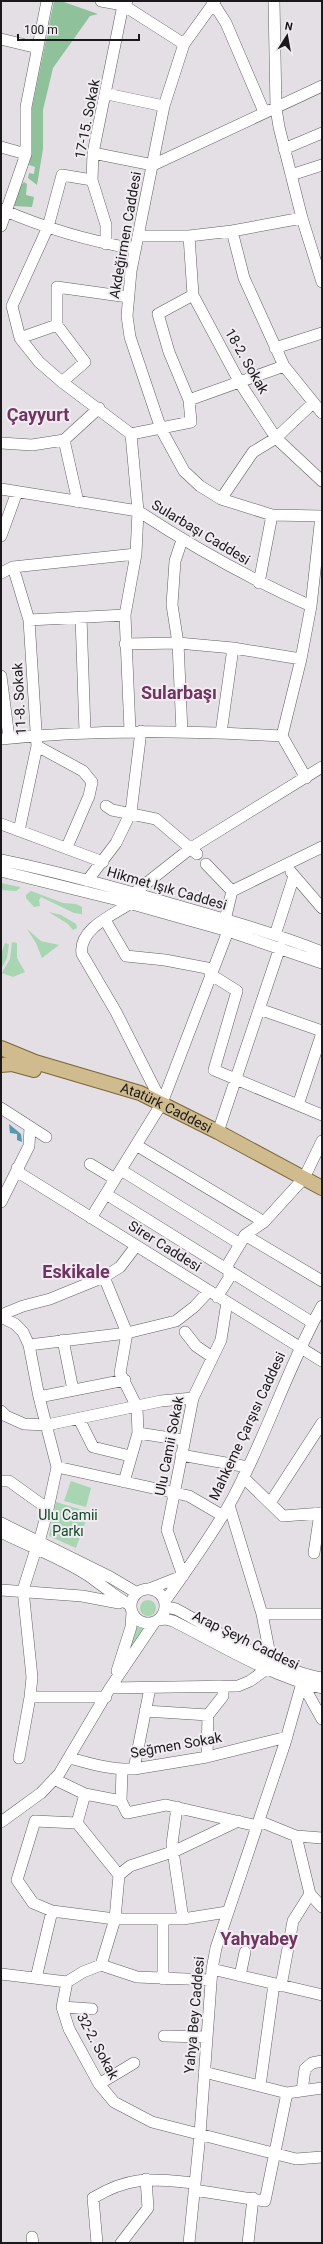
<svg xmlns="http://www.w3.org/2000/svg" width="323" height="2244" font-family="Roboto,sans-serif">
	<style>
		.green { fill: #a8d5b2 }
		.forest { fill: #8fc29a }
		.water { fill: #5697b2 }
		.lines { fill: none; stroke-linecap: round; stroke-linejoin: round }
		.minor-casing { stroke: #636064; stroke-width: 12 }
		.major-casing { stroke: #7b6534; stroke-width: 16 }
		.minor { stroke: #fff; stroke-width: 11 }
		.major { stroke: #cfbb8e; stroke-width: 14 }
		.labels { text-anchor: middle; stroke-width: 4; stroke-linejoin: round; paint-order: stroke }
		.street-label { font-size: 14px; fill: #1a181a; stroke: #f0ecf1 }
		.park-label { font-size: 14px; fill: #0c4823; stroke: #f0ecf1 }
		.district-label { font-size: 18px; font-weight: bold; fill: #6f3560; stroke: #f0ecf1 }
	</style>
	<rect width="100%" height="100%" fill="#e3dfe4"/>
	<path class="green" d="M1,883L20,887V888L16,891L1,890Z
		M31,891L63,903L76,904L82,907V914L74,913L41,897L39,900L40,906L34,907L26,898V895Z
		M49,912L61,915L76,924L77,928L73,930L68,924Z
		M27,929L41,941L59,945L42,958L36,943Z
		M12,942L17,943V958L25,972L13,977L2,973L10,959Z
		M5,943L9,944L7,958L1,969V954Z
		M71,1481L91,1488L86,1507L64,1501Z
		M56,1502L89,1512L76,1548L49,1536Z
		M140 1608a8 8 0 1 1 16 0a8 8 0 1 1-16 0Z
		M134,1626L145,1629L135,1646L128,1650Z"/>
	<path class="forest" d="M54,1H61L98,14L90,16L53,68L43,110V149L37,185L28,178L29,173L34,174L35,167L29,165L32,147V108Z
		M24,182L27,184L26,195L34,197L32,207L14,206C14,196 17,189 24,182Z"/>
	<path class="water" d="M9,1124L21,1134L22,1142L17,1140V1134L10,1133Z"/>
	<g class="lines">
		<g class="minor-casing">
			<path id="minor" d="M101,1L123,5L184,44
				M212,1L226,23L264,112
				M215,1L184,44L164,106L131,271L127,316L130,337L161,429L184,471L200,486L221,499L272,515L322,516
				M274,1L276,108L279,127L302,218L322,282
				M1,39L38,48
				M107,94L164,106
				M1,147L26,154
				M284,149L322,133
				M93,153L153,165L322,86
				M291,175L322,165
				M92,180L62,175L48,227L12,306L20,338L39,362L62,382L131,434L138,511C193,547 250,579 311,606L301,659L282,736L306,778
				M1,209C44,228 89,241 135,249
				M1,226L26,154V107L47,1
				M232,231L244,278L284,366L322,413
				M139,236H189L232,231L302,218
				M189,236L193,295L240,383L276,438L322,481
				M106,244V225L92,180L93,153L123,5L127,1
				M20,338L57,325
				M275,348L322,333
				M62,382L85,362L57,325V287L128,297
				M189,400L284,366
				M131,434L191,422L189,400L169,352L158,314L193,295
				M64,440L78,502
				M1,443L32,445L64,440L99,408
				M1,489L138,511L136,554L13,567L1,573
				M221,499L253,452L276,438L313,403
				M1,536L17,492
				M13,567L29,620L37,746L19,831
				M259,583L272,515
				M311,606L321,516
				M81,617L85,732
				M29,620L125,615
				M125,644L178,643L233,648L301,659
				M1,676L9,738
				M130,731L125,615L136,554
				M182,732L178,643L172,605L175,561L182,540
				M221,733L233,648
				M1,739C95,729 188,731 282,736
				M37,746L83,771L92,782L89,796L67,847
				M106,806L112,810L156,819L197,854
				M1,824L103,862
				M1,860C60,872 117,888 175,905C224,919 274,933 322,952
				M206,864L232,891
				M1,871L118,900L228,931L322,963
				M291,872L322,908
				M87,881L116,843L131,812L141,731
				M134,893L191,848L322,767
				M131,903C113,915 78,929 82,954L116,1012L162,1103
				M105,920L126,956L165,960L212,969
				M225,920L232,891L322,847
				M275,935L294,876
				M210,974L237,991L214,1070L322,1115
				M259,1009L322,1031
				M298,1105L322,1033
				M1,1108L46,1137
				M218,1132L280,947
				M136,1145L264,1222
				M90,1164L115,1179
				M17,1168L21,1174L322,1361
				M121,1170L240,1244L245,1235L322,1281
				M106,1194L313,1323
				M1,1202L29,1146L30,1127
				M91,1218L162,1103L228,931
				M245,1235L264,1222L304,1178L322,1141
				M104,1277L127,1333L120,1373L137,1407L138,1433L183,1440
				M217,1297L229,1278L228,1264L240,1244
				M1,1315L23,1306L50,1299L104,1277L120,1267L136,1246
				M1,1317L15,1324L23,1332L29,1345L39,1397L57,1467L48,1509L39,1542
				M185,1332L196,1346L212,1357
				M63,1340L73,1390
				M29,1345L127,1333L176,1321L194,1307L209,1291
				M39,1397L125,1380
				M1,1411L6,1416L24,1424L47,1425L161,1401L193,1398
				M79,1419L93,1447L130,1456
				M181,1455L248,1467
				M57,1467L189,1496L218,1513
				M243,1477L283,1516L322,1513
				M1,1481H9L48,1509
				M124,1482L138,1433
				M270,1503L322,1423
				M229,1505L262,1614L271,1660
				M1,1523L110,1577L137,1593
				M1,1532C30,1547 62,1558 89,1576C103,1586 116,1597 131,1606
				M36,1549L23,1590L32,1677L30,1697H106
				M314,1553L320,1513
				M183,1576L167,1530L193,1398L221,1340L227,1302
				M131 1606a17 17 0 1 1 34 0a17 17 0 1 1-34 0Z
				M149,1589L182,1576
				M1,1590L82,1596L119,1603
				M165,1601C187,1570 210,1538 229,1505C265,1441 286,1370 322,1306
				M166,1607L176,1609C217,1631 277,1671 322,1678
				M262,1614H322
				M158,1620L165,1619L173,1621C221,1645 270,1676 322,1688
				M117,1671L131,1627L132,1613
				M302,1683L322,1719
				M110,1688L238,1686L250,1681L268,1668
				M145,1711L208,1715L223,1696V1686
				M207,1757L208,1715
				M19,1758L30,1697
				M70,1758C91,1764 112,1770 134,1769L207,1757L287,1737
				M134,1769L150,1688
				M54,1779L85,1794L121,1801
				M121,1801L127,1813L166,1805L257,1826
				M121,1801L122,1770
				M177,1807L172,1844L183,1919
				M259,1821L296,1836L322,1838
				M1,1822L41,1793L59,1774L110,1688L154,1623
				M77,1823L35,1821L17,1880L33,1903L52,1911L115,1919H183L227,1912
				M296,1836L310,1894L322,1907
				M119,1875L130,1866L175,1851L238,1821
				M101,1965L137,1977L211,1980
				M212,1969L322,1995
				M1,1974L67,1982L83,1972L101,1965L115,1919L119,1875L77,1823L85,1794
				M240,1976L245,1952
				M36,1978L52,1911
				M163,1979V1919
				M67,1982L62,2007L69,2029L99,2084L114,2102L152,2122L296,2159L322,2157
				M281,1986L293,1921L310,1894
				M62,2007L92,2009
				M164,2036L207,2037
				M204,2072L287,2093L322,2088
				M99,2084L134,2063
				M260,2086L274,1984
				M302,2091L305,2069L312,2063L322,2061
				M194,2190L265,2201L287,2093
				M32,2237L33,2243
				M97,2243L93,2198C131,2175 152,2179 195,2183
				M121,2243L148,2208L146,2179
				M189,2243L200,2134L212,1969L216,1948L285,1743L302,1683
				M248,2243L253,2198"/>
		</g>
		<g class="major-casing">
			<g id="major">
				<path id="s1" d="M1,1048L35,1062L140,1093L218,1132L322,1188"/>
				<path d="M1,1065L12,1064L34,1070"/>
			</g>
		</g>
		<use href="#minor" class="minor"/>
		<use href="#major" class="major"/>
	</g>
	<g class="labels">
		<g class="street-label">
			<text transform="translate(87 119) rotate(-79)" y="5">17-15. Sokak</text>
			<text transform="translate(125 235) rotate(-80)" y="5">Akdeğirmen Caddesi</text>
			<text transform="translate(247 361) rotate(60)" y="5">18-2. Sokak</text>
			<text transform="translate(201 532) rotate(31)" y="5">Sularbaşı Caddesi</text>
			<text transform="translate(19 699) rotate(-93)" y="5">11-8. Sokak</text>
			<text transform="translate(167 888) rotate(16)" y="5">Hikmet Işık Caddesi</text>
			<text dy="5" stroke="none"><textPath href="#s1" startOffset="176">Atatürk Caddesi</textPath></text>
			<text transform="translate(165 1246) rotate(32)" y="5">Sirer Caddesi</text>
			<text transform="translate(247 1426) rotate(-65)" y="5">Mahkeme Çarşısı Caddesi</text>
			<text transform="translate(169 1446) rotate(-79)" y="5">Ulu Camii Sokak</text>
			<text transform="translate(246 1640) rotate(26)" y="5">Arap Şeyh Caddesi</text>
			<text transform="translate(176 1745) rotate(-10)" y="5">Seğmen Sokak</text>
			<text transform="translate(194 2015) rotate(-85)" y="5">Yahya Bey Caddesi</text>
			<text transform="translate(98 2046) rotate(62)" y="5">32-2. Sokak</text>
		</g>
		<g class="park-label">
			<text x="68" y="1520">Ulu Camii<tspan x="68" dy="16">Parkı</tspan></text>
		</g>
		<g class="district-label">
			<text x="38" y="421">Çayyurt</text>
			<text x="179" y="699">Sularbaşı</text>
			<text x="76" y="1278">Eskikale</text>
			<text x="259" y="1945">Yahyabey</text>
		</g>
	</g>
	<rect width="323" height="2244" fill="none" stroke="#1a181a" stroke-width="4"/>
	<g transform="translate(287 36) rotate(11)" stroke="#f0ecf1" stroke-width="3" paint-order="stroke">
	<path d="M0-3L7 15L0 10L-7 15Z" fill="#1a181a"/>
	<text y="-6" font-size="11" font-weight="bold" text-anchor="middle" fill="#1a181a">N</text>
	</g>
	<path d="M18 34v6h121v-6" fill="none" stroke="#1a181a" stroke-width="2"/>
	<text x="24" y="34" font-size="12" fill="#1a181a" stroke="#f0ecf1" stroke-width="3" paint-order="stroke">100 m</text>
</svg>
